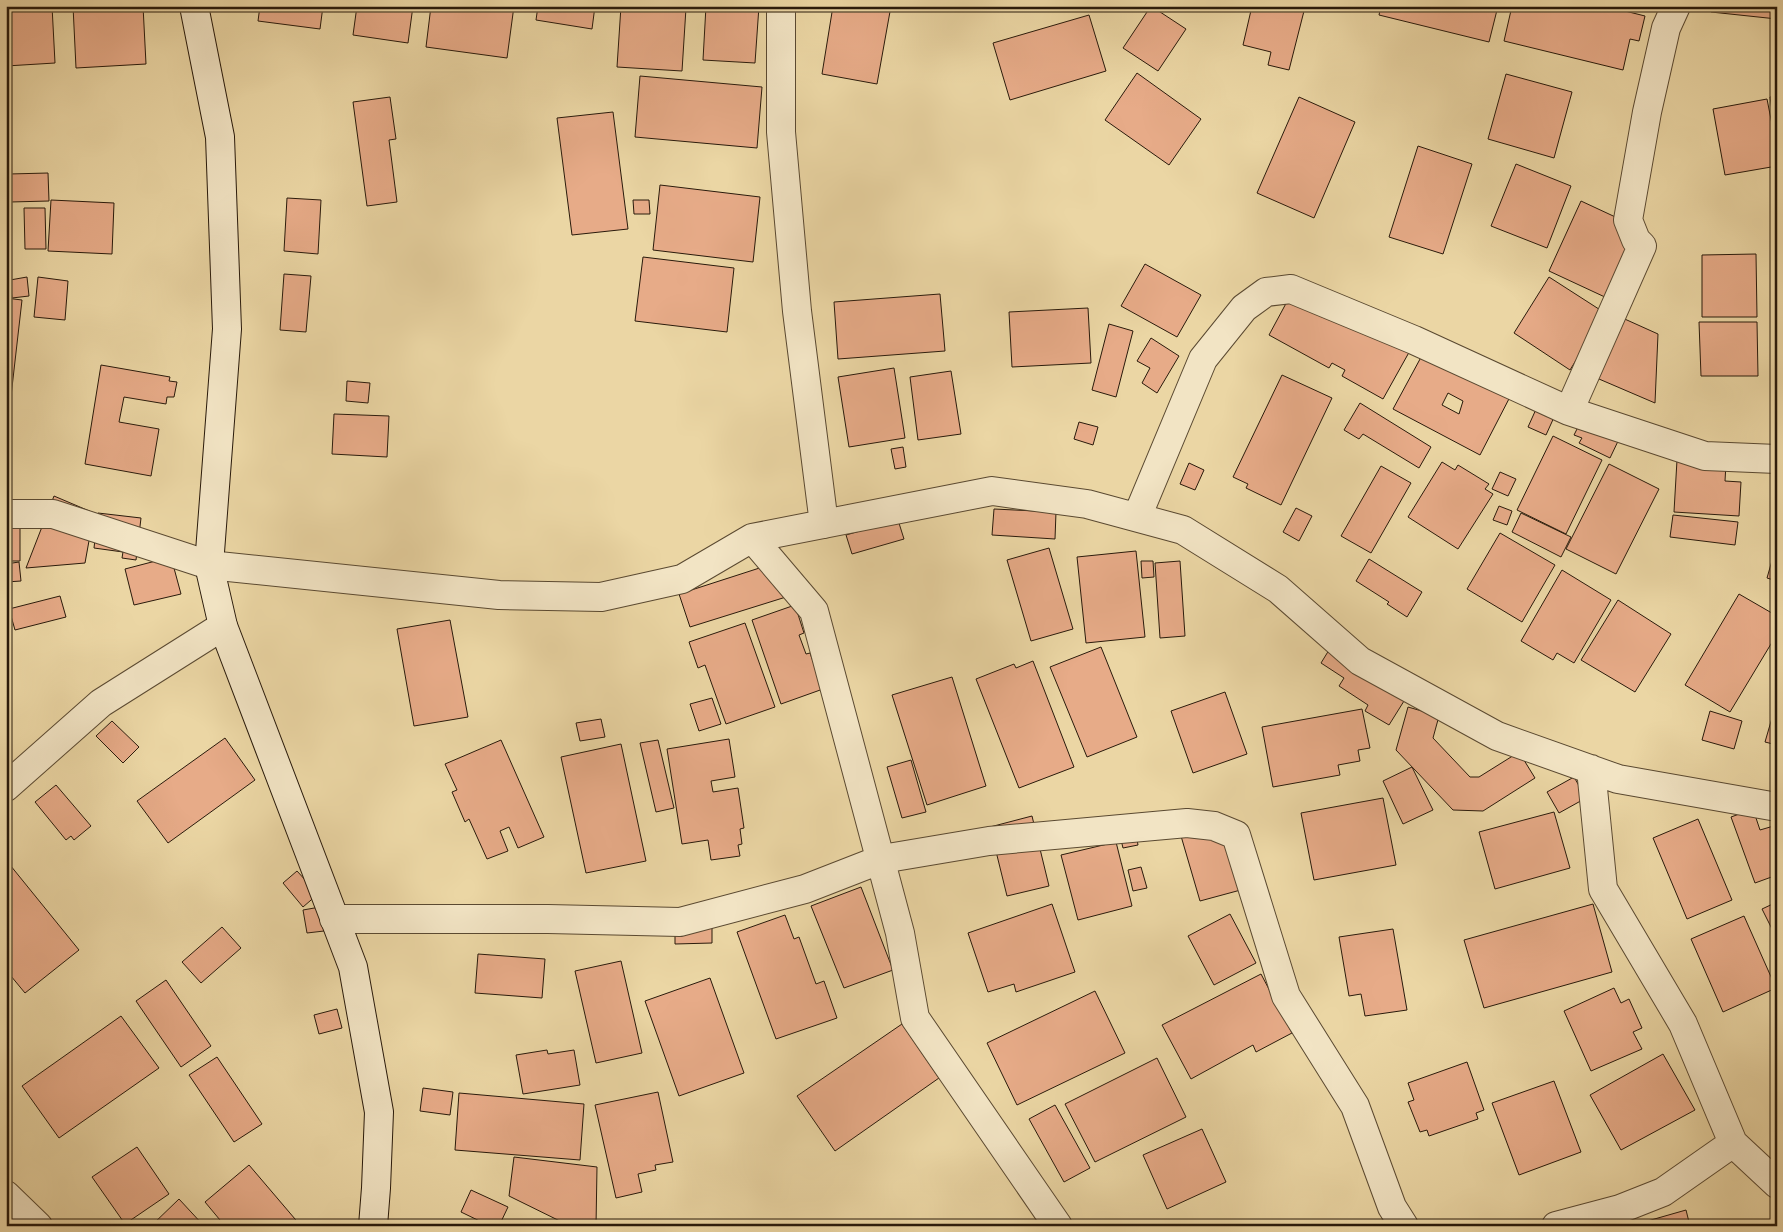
<svg xmlns="http://www.w3.org/2000/svg" width="1783" height="1232" font-family="Alegreya,serif">
	<style>
		.building { fill: #e7ab88; stroke: #291a0b; fill-rule: evenodd }
		.lines { fill: none; stroke-linecap: round; stroke-linejoin: round }
		.street-casing { stroke: #5a4931; stroke-width: 30 }
		.secondary-casing { stroke: #291a0b; stroke-width: 30 }
		.street { stroke: #f2e4c4; stroke-width: 28 }
		.secondary { stroke: #f2e4c4; stroke-width: 28 }
	</style>
	<rect width="100%" height="100%" fill="#ebd6a4"/>
	<filter id="stains"><feTurbulence type="fractalNoise" baseFrequency=".004" numOctaves="4"/><feColorMatrix values="0 0 0 0 .2 0 0 0 0 .09 0 0 0 0 .02 0 0 0 .5 -.17"/></filter>
	<radialGradient id="worn" r=".72"><stop offset=".6" stop-color="#630" stop-opacity="0"/><stop offset="1" stop-color="#630" stop-opacity=".3"/></radialGradient>
	<path class="building" d="M6,6H52L55,63L6,66Z
		M73,6H143L146,64L76,68Z
		M260,6H323L320,29L258,21Z
		M357,6H413L408,43L353,35Z
		M431,6H514L507,58L426,47Z
		M538,6H595L592,29L536,20Z
		M621,6L686,8L682,71L617,67Z
		M706,6H759L755,63L703,60Z
		M833,6H891L877,84L822,74Z
		M1151,6L1186,29L1158,71L1123,48Z
		M1252,6H1286L1304,11L1289,70L1268,65L1271,52L1243,45Z
		M1381,6H1498L1489,42L1379,15Z
		M1512,6H1605L1645,16L1639,41L1630,39L1623,70L1504,41Z
		M1713,6H1777V19L1711,12Z
		M1089,15L1106,71L1010,100L993,43Z
		M1137,73L1201,119L1169,165L1105,120Z
		M1506,74L1572,92L1554,158L1488,139Z
		M640,76L762,87L757,148L635,137Z
		M1777,96V144L1770,97Z
		M390,97L396,139L389,140L397,202L367,206L353,102Z
		M1299,97L1355,122L1314,218L1257,193Z
		M1767,99L1777,150V166L1725,175L1713,109Z
		M613,112L628,229L572,235L557,118Z
		M1418,146L1472,164L1443,254L1389,237Z
		M1516,164L1571,186L1547,248L1491,226Z
		M48,173L49,201L10,202L9,174Z
		M660,185L760,197L753,262L653,250Z
		M287,198L321,200L318,254L284,251Z
		M51,200L114,203L112,254L48,251Z
		M633,200H649L650,214H634Z
		M1581,201L1639,228L1607,298L1549,271Z
		M24,208H45L46,249H25Z
		M1756,254L1757,317H1702V255Z
		M643,257L734,268L727,332L635,321Z
		M1145,264L1201,295L1177,337L1121,306Z
		M284,274L311,276L306,332L280,330Z
		M27,277L29,296L12,298L10,280Z
		M38,277L68,281L65,320L34,317Z
		M1549,277L1605,313L1570,370L1514,333Z
		M1297,283L1412,347L1383,399L1342,376L1345,370L1332,363L1329,368L1269,335Z
		M940,294L945,351L838,359L834,302Z
		M6,298L22,300L10,405H6Z
		M1088,308L1091,363L1012,367L1009,312Z
		M1618,316L1658,334L1655,403L1592,376Z
		M1699,322H1757L1758,376H1701Z
		M1109,324L1133,331L1116,397L1092,390Z
		M1151,338L1179,356L1157,393L1142,383L1150,368L1137,361Z
		M1426,348L1512,393L1480,455L1393,409ZM1448,393L1463,401L1459,414L1442,405Z
		M101,365L170,377L169,381L177,382L174,397H167L166,404L124,397L119,422L159,429L151,476L85,464Z
		M894,368L905,438L849,447L838,377Z
		M951,371L961,434L918,440L910,377Z
		M1282,375L1332,398L1281,505L1246,488L1248,484L1233,477Z
		M347,381L370,383L368,403L346,401Z
		M1542,396L1560,404L1546,435L1528,427Z
		M1360,403L1431,447L1419,468L1363,434L1359,439L1344,430Z
		M334,414L389,416L387,457L332,454Z
		M1079,422L1098,427L1093,445L1074,439Z
		M1580,423L1620,437L1610,458L1579,443L1582,438L1574,435Z
		M1553,436L1602,460L1566,534L1517,510Z
		M903,447L906,467L895,469L891,449Z
		M1677,460L1726,463L1725,481L1741,482L1739,516L1674,512Z
		M1442,462L1455,470L1458,465L1489,484L1485,489L1493,494L1458,549L1408,517Z
		M1189,463L1204,470L1195,490L1180,484Z
		M1609,464L1659,489L1616,574L1566,549Z
		M1381,466L1411,483L1371,553L1341,536Z
		M1500,472L1516,479L1508,496L1492,489Z
		M54,496L94,513L85,563L26,568Z
		M6,503H20V561H6Z
		M1499,506L1512,511L1507,525L1493,520Z
		M1296,508L1312,516L1299,541L1283,532Z
		M994,509L1056,512L1055,539L992,535Z
		M98,513L141,518L136,560L122,558L123,552L94,548Z
		M1521,513L1571,537L1561,557L1512,532Z
		M1673,515L1738,522L1735,545L1670,537Z
		M898,520L904,539L852,554L846,535Z
		M1500,533L1555,565L1522,622L1467,589Z
		M1049,548L1073,629L1031,641L1007,560Z
		M1136,551L1145,637L1086,643L1077,557Z
		M171,557L181,594L134,605L125,569Z
		M1773,557L1777,558V581L1767,578Z
		M1369,559L1422,592L1407,617L1387,604L1389,602L1356,581Z
		M1141,561H1153L1154,577L1142,578Z
		M1180,561L1185,636L1160,638L1155,563Z
		M19,562L21,581L6,582V564Z
		M775,563L786,597L690,627L679,594Z
		M1562,570L1611,600L1574,663L1557,653L1553,660L1521,641Z
		M1739,594L1777,616V634L1730,712L1685,685Z
		M60,596L66,617L15,630L9,609Z
		M1618,600L1671,634L1635,692L1581,660Z
		M795,605L804,633L799,635L806,654L810,653L823,689L781,704L752,620Z
		M450,620L468,717L414,726L397,629Z
		M745,623L775,707L726,724L705,665L698,668L689,642Z
		M1337,637L1414,685L1389,725L1365,711L1368,705L1339,686L1344,678L1321,663Z
		M1101,647L1137,737L1087,757L1050,667Z
		M1033,661L1074,767L1019,788L976,679L1014,664L1016,668Z
		M952,677L986,786L927,805L892,695Z
		M1225,692L1247,754L1193,773L1171,711Z
		M712,698L721,724L699,731L690,704Z
		M1408,707L1439,716L1433,738L1470,777H1479L1519,752L1535,778L1483,811L1453,810L1396,750Z
		M1362,709L1370,748L1358,750L1360,761L1338,765L1340,775L1273,787L1262,727Z
		M1710,711L1742,721L1734,749L1702,740Z
		M1774,711L1777,712V745L1765,742Z
		M601,719L605,737L580,741L576,723Z
		M112,721L139,747L123,763L96,736Z
		M225,738L255,780L168,843L137,801Z
		M729,739L735,777L711,781L713,792L738,788L744,828L740,829L742,844L738,845L740,856L711,860L708,840L682,844L667,749Z
		M501,740L544,837L518,848L509,827L500,831L508,851L487,859L469,819L465,822L452,792L457,790L445,764Z
		M658,740L674,808L656,812L640,743Z
		M621,744L646,861L586,873L561,757Z
		M911,760L926,812L902,818L887,767Z
		M1412,767L1433,810L1403,824L1383,781Z
		M1574,777L1586,798L1559,813L1547,792Z
		M56,785L91,826L74,840L71,836L66,840L35,802Z
		M1383,798L1396,865L1314,880L1301,813Z
		M1753,809L1760,830L1777,825V875L1755,883L1731,817Z
		M1554,812L1570,868L1495,889L1479,832Z
		M1032,816L1049,886L1007,896L990,827Z
		M1698,819L1732,900L1687,919L1653,838Z
		M1229,823L1248,888L1200,901L1181,836Z
		M1136,834L1138,845L1123,848L1120,836Z
		M1116,842L1132,906L1078,920L1061,855Z
		M6,860L79,950L25,993L6,970Z
		M1141,867L1147,888L1133,891L1128,870Z
		M297,871L318,894L303,907L283,883Z
		M861,887L893,970L844,988L811,906Z
		M1777,902V939L1762,909Z
		M1052,904L1075,972L1016,992L1014,984L988,992L968,933Z
		M1593,904L1612,972L1484,1008L1464,940Z
		M320,907L324,931L307,933L303,910Z
		M1230,914L1256,963L1214,985L1188,936Z
		M785,915L794,939L799,937L816,984L824,981L837,1018L776,1039L737,932Z
		M1744,916L1776,988L1723,1012L1691,939Z
		M675,919H712V943L675,944Z
		M222,927L241,948L201,983L182,962Z
		M1393,929L1407,1010L1365,1016L1361,994L1349,996L1339,937Z
		M478,954L545,959L542,998L475,993Z
		M621,961L642,1053L596,1063L575,971Z
		M1261,974L1292,1033L1256,1052L1253,1045L1191,1079L1162,1025Z
		M710,978L744,1073L679,1096L645,1001Z
		M166,980L211,1046L181,1067L136,1001Z
		M1614,988L1621,1003L1629,999L1642,1028L1633,1032L1642,1049L1591,1071L1564,1011Z
		M1095,991L1125,1053L1017,1105L987,1043Z
		M337,1009L342,1028L319,1034L314,1015Z
		M121,1016L159,1068L59,1138L22,1086Z
		M902,1024L939,1078L835,1151L797,1096Z
		M547,1050L548,1054L574,1050L580,1085L523,1094L516,1055Z
		M1663,1054L1695,1110L1621,1150L1590,1095Z
		M217,1057L262,1124L234,1142L189,1075Z
		M1157,1058L1186,1117L1095,1162L1065,1104Z
		M1467,1062L1484,1110L1476,1113L1478,1119L1429,1136L1427,1130L1420,1132L1408,1102L1414,1100L1408,1083Z
		M1554,1081L1581,1152L1519,1175L1492,1103Z
		M423,1088L453,1092L450,1115L420,1111Z
		M658,1092L673,1162L655,1165L656,1170L638,1174L642,1192L616,1198L595,1105Z
		M459,1093L584,1104L580,1160L455,1150Z
		M1055,1105L1090,1168L1064,1182L1029,1119Z
		M1202,1129L1226,1182L1167,1209L1143,1155Z
		M137,1147L169,1194L125,1224L92,1177Z
		M514,1157L597,1167L596,1226H570L509,1196Z
		M249,1165L301,1226H225L205,1202Z
		M471,1190L508,1207L499,1226H490L461,1212Z
		M179,1199L204,1226H151Z
		M1686,1210L1690,1226H1630Z"/>
	<g class="lines">
		<g class="street-casing">
			<path id="street" d="M781,6V132L797,311L824,524
				M1569,411L1642,246L1636,240L1628,220L1647,112L1666,28L1676,6
				M6,514H53L209,565L499,595L601,597L682,579L752,538L992,491L1087,504L1183,530L1278,589L1360,661L1497,736L1618,779L1777,807
				M1137,517L1203,359L1244,308L1266,292L1291,289L1414,340L1569,411L1705,456L1777,459
				M752,538L814,611L900,933L915,1018L1058,1226
				M1591,769L1603,889L1683,1024L1733,1143L1777,1184
				M6,787L101,703L223,626
				M334,919H548L680,922L805,889L882,859L989,841L1187,823L1214,826L1236,835L1286,996L1355,1106L1392,1207L1404,1226
				M6,1195L38,1226
				M1556,1226L1620,1209L1663,1192L1733,1143"/>
		</g>
		<g class="secondary-casing">
			<path id="secondary" d="M194,6L220,137L227,329L209,565L223,626L353,967L379,1112L376,1188L373,1226"/>
		</g>
		<use href="#street" class="street"/>
		<use href="#secondary" class="secondary"/>
	</g>
	<rect width="1783" height="1232" fill="none" stroke="#ebd6a4" stroke-width="25"/>
	<rect x="8" y="8" width="1768" height="1217" fill="none" stroke="#291a0b" stroke-width="2.5"/>
	<rect x="12" y="12" width="1758" height="1207" fill="none" stroke="#291a0b"/>
	<rect width="100%" height="100%" filter="url(#stains)"/>
	<rect width="100%" height="100%" fill="url(#worn)"/>
</svg>
